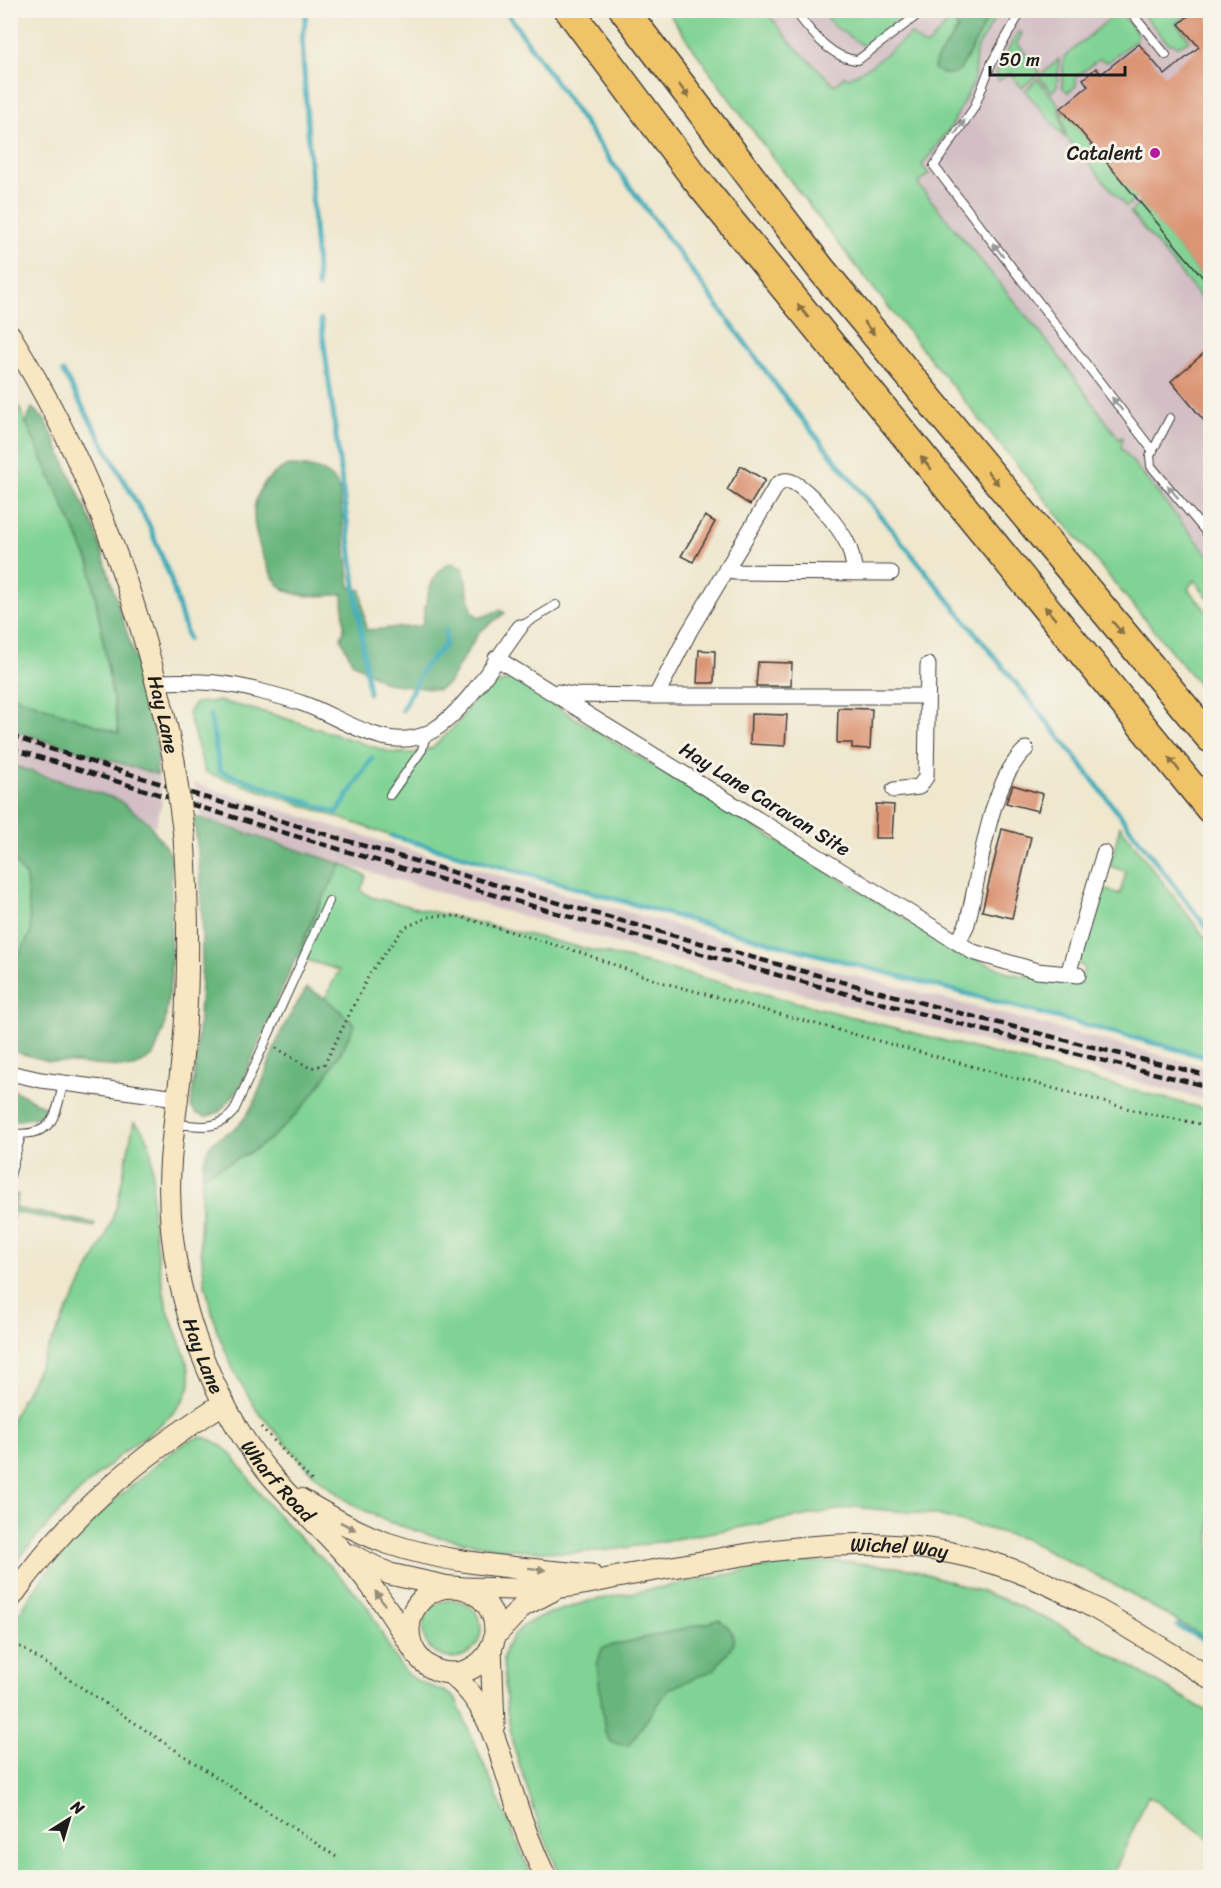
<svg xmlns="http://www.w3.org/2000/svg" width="1221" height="1888" font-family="Sriracha,sans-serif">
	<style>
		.industrial { fill: #d2bec4 }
		.green { fill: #81d395; stroke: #4e7858; stroke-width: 1.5 }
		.forest { fill: #68b57e; stroke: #42684d; stroke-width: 1.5 }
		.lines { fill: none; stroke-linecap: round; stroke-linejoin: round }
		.stream { stroke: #3cacb9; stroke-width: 5 }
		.building { fill: #db9475 }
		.lane-casing { stroke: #3c3a37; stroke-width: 10 }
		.street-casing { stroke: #3c3a37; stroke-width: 17 }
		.secondary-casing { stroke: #3c3a37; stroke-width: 23 }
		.highway-casing { stroke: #3c3a37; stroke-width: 31 }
		.path { stroke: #3c3a37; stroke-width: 3; stroke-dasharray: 1.5 4.5; stroke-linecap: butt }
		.lane { stroke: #fff; stroke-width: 8 }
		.street { stroke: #fff; stroke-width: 15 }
		.secondary { stroke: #f9e7c3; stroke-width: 21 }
		.highway { stroke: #f0c369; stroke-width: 28 }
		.rail { stroke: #1c1c1c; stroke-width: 4.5; stroke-dasharray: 9 4.5; stroke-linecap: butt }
		.secondary-bridge-casing { stroke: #3c3a37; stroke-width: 23; stroke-linecap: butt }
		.secondary-bridge { stroke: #f9e7c3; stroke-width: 21 }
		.oneway { fill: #867042 }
		.oneway2 { fill: #999 }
		.oneway3 { fill: #968c78 }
		.poi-dot { fill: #b5179e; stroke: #f7f3e8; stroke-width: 2 }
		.labels { text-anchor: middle; stroke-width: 6; stroke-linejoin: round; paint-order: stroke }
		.poi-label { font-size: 20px; fill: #1c1c1c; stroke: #f7f3e8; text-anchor: end }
		.street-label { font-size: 20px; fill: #1c1c1c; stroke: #f7f3e8 }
	</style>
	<rect width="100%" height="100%" fill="#f7f3e8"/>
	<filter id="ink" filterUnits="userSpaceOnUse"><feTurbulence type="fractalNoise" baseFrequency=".0167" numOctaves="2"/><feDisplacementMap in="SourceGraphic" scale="12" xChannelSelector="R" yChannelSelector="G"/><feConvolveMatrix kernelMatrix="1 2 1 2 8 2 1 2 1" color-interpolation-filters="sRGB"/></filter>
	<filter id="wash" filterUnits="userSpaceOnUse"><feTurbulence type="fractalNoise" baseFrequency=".008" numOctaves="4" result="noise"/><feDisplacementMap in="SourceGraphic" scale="24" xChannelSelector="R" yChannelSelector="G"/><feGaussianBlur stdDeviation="1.35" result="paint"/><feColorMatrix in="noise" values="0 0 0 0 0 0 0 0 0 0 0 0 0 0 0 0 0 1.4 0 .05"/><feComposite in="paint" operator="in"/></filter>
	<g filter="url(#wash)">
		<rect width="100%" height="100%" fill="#efe7ce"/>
		<path class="industrial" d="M719,11H1210V600L1193,579Z
			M10,730L158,775L162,803L155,826L117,799L11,765Z
			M194,783L400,847L810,964L1210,1068V1101L650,953L342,864L202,819Z"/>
		<path class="green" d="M667,11H766L791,43L835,85L845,76L849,78L872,65L911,34L923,45H928L952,18L958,28L934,68C943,77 950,74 960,70L992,11H999L976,50L974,81L951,127L922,165L929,174L918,184L1055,351L1119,439L1122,437L1121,448L1210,557V600L1194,580L1188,589L1210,615V698C1024,473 833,251 667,11Z
			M821,11H912L867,44L862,45L834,26Z
			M1119,11L1137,33V39L1108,62L1099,59L1076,77V86L1068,92L1062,87L1064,57Z
			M1140,11H1186L1189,13L1176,23L1190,40L1179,46L1168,43Z
			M1019,31L1022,34L1017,43L1040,72L1022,88L1010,73L998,81L995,73Z
			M1059,59L1057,86L1052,92L1039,77Z
			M1037,79L1058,103L1064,137L1025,91Z
			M1061,108L1137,197L1126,207L1066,137Z
			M1141,202L1210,286V298L1205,303L1130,212Z
			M11,396L15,398L90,564L119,734L11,696Z
			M511,679L960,952L1012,974L1081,984L1084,968L1078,963L1100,888L1120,894L1126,872L1110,866L1120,826L1210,944V1058L743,935L392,836L205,772L188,713L195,703L219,701L272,714L393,753H415L432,748L455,726L481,690Z
			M11,857L26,877L31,932L11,970Z
			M342,864L366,876L361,890L371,897L646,963L1210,1110V1640L1111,1583L1025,1539L937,1515L854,1507L619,1549L570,1553L495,1548L429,1535L386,1521L350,1503L314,1475L257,1411L234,1371L217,1331L205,1284L200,1239L202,1175L256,1149L340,1054L355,1024L325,998L339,970L297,957L330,882Z
			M134,1122C162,1141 149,1190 153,1220C157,1250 160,1281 168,1310C173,1330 193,1365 190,1384C188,1394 181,1404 174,1412C158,1429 135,1442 118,1457C78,1491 42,1528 11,1569V1421L106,1236L117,1205Z
			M199,1437C227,1438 244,1473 260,1494C291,1534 333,1564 365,1604C381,1626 389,1656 408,1674C423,1688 441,1685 456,1700L532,1877H11V1625L46,1573L94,1519L161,1460L188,1441Z
			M849,1562L912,1569L1003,1599L1060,1625L1210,1713V1839L1148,1796L1112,1877H561L539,1825L513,1744L507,1711L503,1660L505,1649L514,1635L524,1625L539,1617L589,1601L788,1563Z
			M423 1629a29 29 0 1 1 58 0a29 29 0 1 1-58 0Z"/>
		<path class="forest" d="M957,11H992L960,70C952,76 941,75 934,68L936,60L958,29L952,18Z
			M32,408L46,421L95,530L147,697L160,760L156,768L158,775L11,730V695L119,733L90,564L26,423Z
			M286,466C306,466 330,467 339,488L350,587L361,590L366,630L422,626C426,603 428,574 450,563L463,567L472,611L479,618L500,610L505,613L479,632L448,684L438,690L386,683L352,662L341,638L344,629L343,594C325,596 301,599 284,589C274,583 268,568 264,558C249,521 247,487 286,466Z
			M11,765L117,799L148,822L171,855V977L164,1029L153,1056L133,1068L49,1061L11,1051V970L31,932L26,877L11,857Z
			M193,816L342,864L317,909L239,1089L219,1112L206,1117L196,1113L191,1107C201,1012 209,911 193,816Z
			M307,988L325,998L355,1024C333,1071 301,1119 256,1149C239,1159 220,1167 202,1175C206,1125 229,1145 248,1113C263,1089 269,1058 281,1032C288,1017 298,1003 307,988Z
			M10,1088L45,1107L39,1117L11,1121Z
			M15,1194L18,1195L15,1208L95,1223L94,1227L14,1212L11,1224Z
			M719,1620C729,1626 733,1633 734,1644L714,1670L669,1689L628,1746L611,1742L605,1733L597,1665L602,1648Z"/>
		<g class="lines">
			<path class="stream" d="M307,10L302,40L318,287
				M505,10L611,161L790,404L1066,745L1210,932
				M321,320L369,693
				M63,372L149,525L170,577L188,639
				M402,710L424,667L445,645L446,629
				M210,715L220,771L337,813L372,758
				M392,836L743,935L1210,1058
				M1178,1626L1210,1643"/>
		</g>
		<g id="blocks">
			<path class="building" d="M1195,10H1210V286L1061,108L1088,86L1083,79L1096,68L1101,74L1139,44L1165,75L1199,47L1179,24Z
				M1210,348V428L1171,381Z
				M741,466L765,480L750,505L727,490Z
				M705,516L715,522L693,562L681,556Z
				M699,650L715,651L714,683H697Z
				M758,662L792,663L791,686H756Z
				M838,708L872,709L870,749L852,748V743H837Z
				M751,714L787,715L785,746L750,744Z
				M1013,785L1043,794L1038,811L1006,803Z
				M876,804L894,805L892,838H875Z
				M1002,829L1031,837L1012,918L982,911Z"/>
		</g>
	</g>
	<g filter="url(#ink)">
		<use href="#blocks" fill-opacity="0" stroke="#3c3a37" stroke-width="1.5"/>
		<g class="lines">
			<g class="lane-casing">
				<path id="lane" d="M794,10C809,29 831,60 858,60L924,10
					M1022,10L992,62L974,108L934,166L1153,451
					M1129,10L1166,55
					M1170,418L1150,456L1151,466L1210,537
					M520,627L556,605
					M390,795L422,750L426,734
					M176,1124C199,1126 219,1131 234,1111L329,901
					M10,1133C52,1138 56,1118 63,1083
					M10,1176L21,1135"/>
			</g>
			<g class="street-casing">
				<path id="street" d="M726,569L734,572L891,573
					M496,658L973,952L1037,971L1078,975
					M156,682C187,681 216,681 247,688C266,693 285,697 304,704C343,718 390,756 432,731C466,711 496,659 520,627
					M558,692L573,695L656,696H927
					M656,696L689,632L777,485C781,482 784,480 789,481C806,485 841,529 848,545C852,554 853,563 855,572
					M894,790L919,787L926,777L928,665
					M958,943L967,924C980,875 988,783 1026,749
					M1068,974L1104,853
					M10,1073L41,1080L177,1098"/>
			</g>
			<g class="secondary-casing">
				<g id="secondary">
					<path id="s1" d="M10,335C91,466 144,610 174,761"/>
					<path id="s2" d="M184,836C188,903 190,972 184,1039C181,1083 172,1126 170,1170C166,1260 192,1351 238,1429C268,1480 304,1509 343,1552C370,1581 391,1614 412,1647"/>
					<path d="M300,1499C328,1515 356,1532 387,1543C451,1565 524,1568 591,1575"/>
					<path d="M351,1555L390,1574L449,1587"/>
					<circle cx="452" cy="1630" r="43"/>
					<path id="s3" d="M462,1588C494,1588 529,1591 561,1587C584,1585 606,1579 628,1575C754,1553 873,1524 999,1565C1075,1590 1143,1637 1210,1678"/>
					<path d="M10,1599C70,1514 137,1458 224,1403"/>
					<path d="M495,1636L523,1606L552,1591"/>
					<path d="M491,1647L494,1725"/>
					<path d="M451,1674C489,1704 497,1746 512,1791C521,1820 532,1849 546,1878"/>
				</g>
			</g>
			<g class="highway-casing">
				<path id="highway" d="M569,10L695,178L1210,809
					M624,10L821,269L1210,738"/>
			</g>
			<path class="path" d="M276,1048L310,1068L324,1065L370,973L404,928L431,916H458L582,953L661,982L1141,1112L1210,1126
				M261,1427L312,1481
				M10,1640L338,1858"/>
			<use href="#lane" class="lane"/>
			<use href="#street" class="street"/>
			<use href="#secondary" class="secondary"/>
			<use href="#highway" class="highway"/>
			<path class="rail" d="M10,736C406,863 807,978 1210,1076
				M10,748C407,873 807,989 1210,1087"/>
			<g class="secondary-bridge-casing">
				<path id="secondary-bridge" d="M174,761L184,836"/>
			</g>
			<use href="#secondary-bridge" class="secondary-bridge"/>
		</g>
		<defs><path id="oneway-solid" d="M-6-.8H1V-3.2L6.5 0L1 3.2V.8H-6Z" transform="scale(1.5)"/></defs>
		<g class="oneway">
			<use href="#oneway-solid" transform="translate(684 91) rotate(53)"/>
			<use href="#oneway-solid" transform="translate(803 311) rotate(-129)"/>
			<use href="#oneway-solid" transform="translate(869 328) rotate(51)"/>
			<use href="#oneway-solid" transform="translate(926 463) rotate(-130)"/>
			<use href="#oneway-solid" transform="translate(993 478) rotate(50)"/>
			<use href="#oneway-solid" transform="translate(1050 613) rotate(-130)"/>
			<use href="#oneway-solid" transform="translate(1118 628) rotate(50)"/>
			<use href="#oneway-solid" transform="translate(1174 764) rotate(-129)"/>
		</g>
		<g class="oneway2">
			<use href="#oneway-solid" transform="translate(960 127) rotate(-55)"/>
			<use href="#oneway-solid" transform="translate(998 250) rotate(-128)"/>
			<use href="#oneway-solid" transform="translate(1117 404) rotate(-128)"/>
			<use href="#oneway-solid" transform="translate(1173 492) rotate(-130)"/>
		</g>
		<g class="oneway3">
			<use href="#oneway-solid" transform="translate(348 1526) rotate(27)"/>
			<use href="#oneway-solid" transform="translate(537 1569) rotate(7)"/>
			<use href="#oneway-solid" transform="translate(380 1598) rotate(-125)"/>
		</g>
	</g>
	<circle class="poi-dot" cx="1155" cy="153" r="6"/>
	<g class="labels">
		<g class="poi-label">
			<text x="1143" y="160">Catalent</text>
		</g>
		<g class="street-label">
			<text dy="7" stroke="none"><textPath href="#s1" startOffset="411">Hay Lane</textPath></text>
			<text transform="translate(765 799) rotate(32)" y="7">Hay Lane Caravan Site</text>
			<text dy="7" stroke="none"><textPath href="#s2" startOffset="525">Hay Lane</textPath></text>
			<text dy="7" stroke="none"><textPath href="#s2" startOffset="672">Wharf Road</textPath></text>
			<text dy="7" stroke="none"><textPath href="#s3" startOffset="441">Wichel Way</textPath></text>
		</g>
	</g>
	<rect width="1221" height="1888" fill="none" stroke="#f7f3e8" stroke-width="36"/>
	<g transform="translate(69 1819) rotate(37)" stroke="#f7f3e8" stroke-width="4.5" paint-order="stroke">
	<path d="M0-4.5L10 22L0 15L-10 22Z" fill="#1c1c1c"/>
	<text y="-9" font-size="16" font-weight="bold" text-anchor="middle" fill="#1c1c1c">N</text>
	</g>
	<path d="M990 66v9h135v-9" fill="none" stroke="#1c1c1c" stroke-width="3"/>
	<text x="999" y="66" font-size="18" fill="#1c1c1c" stroke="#f7f3e8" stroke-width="4.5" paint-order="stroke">50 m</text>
</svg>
